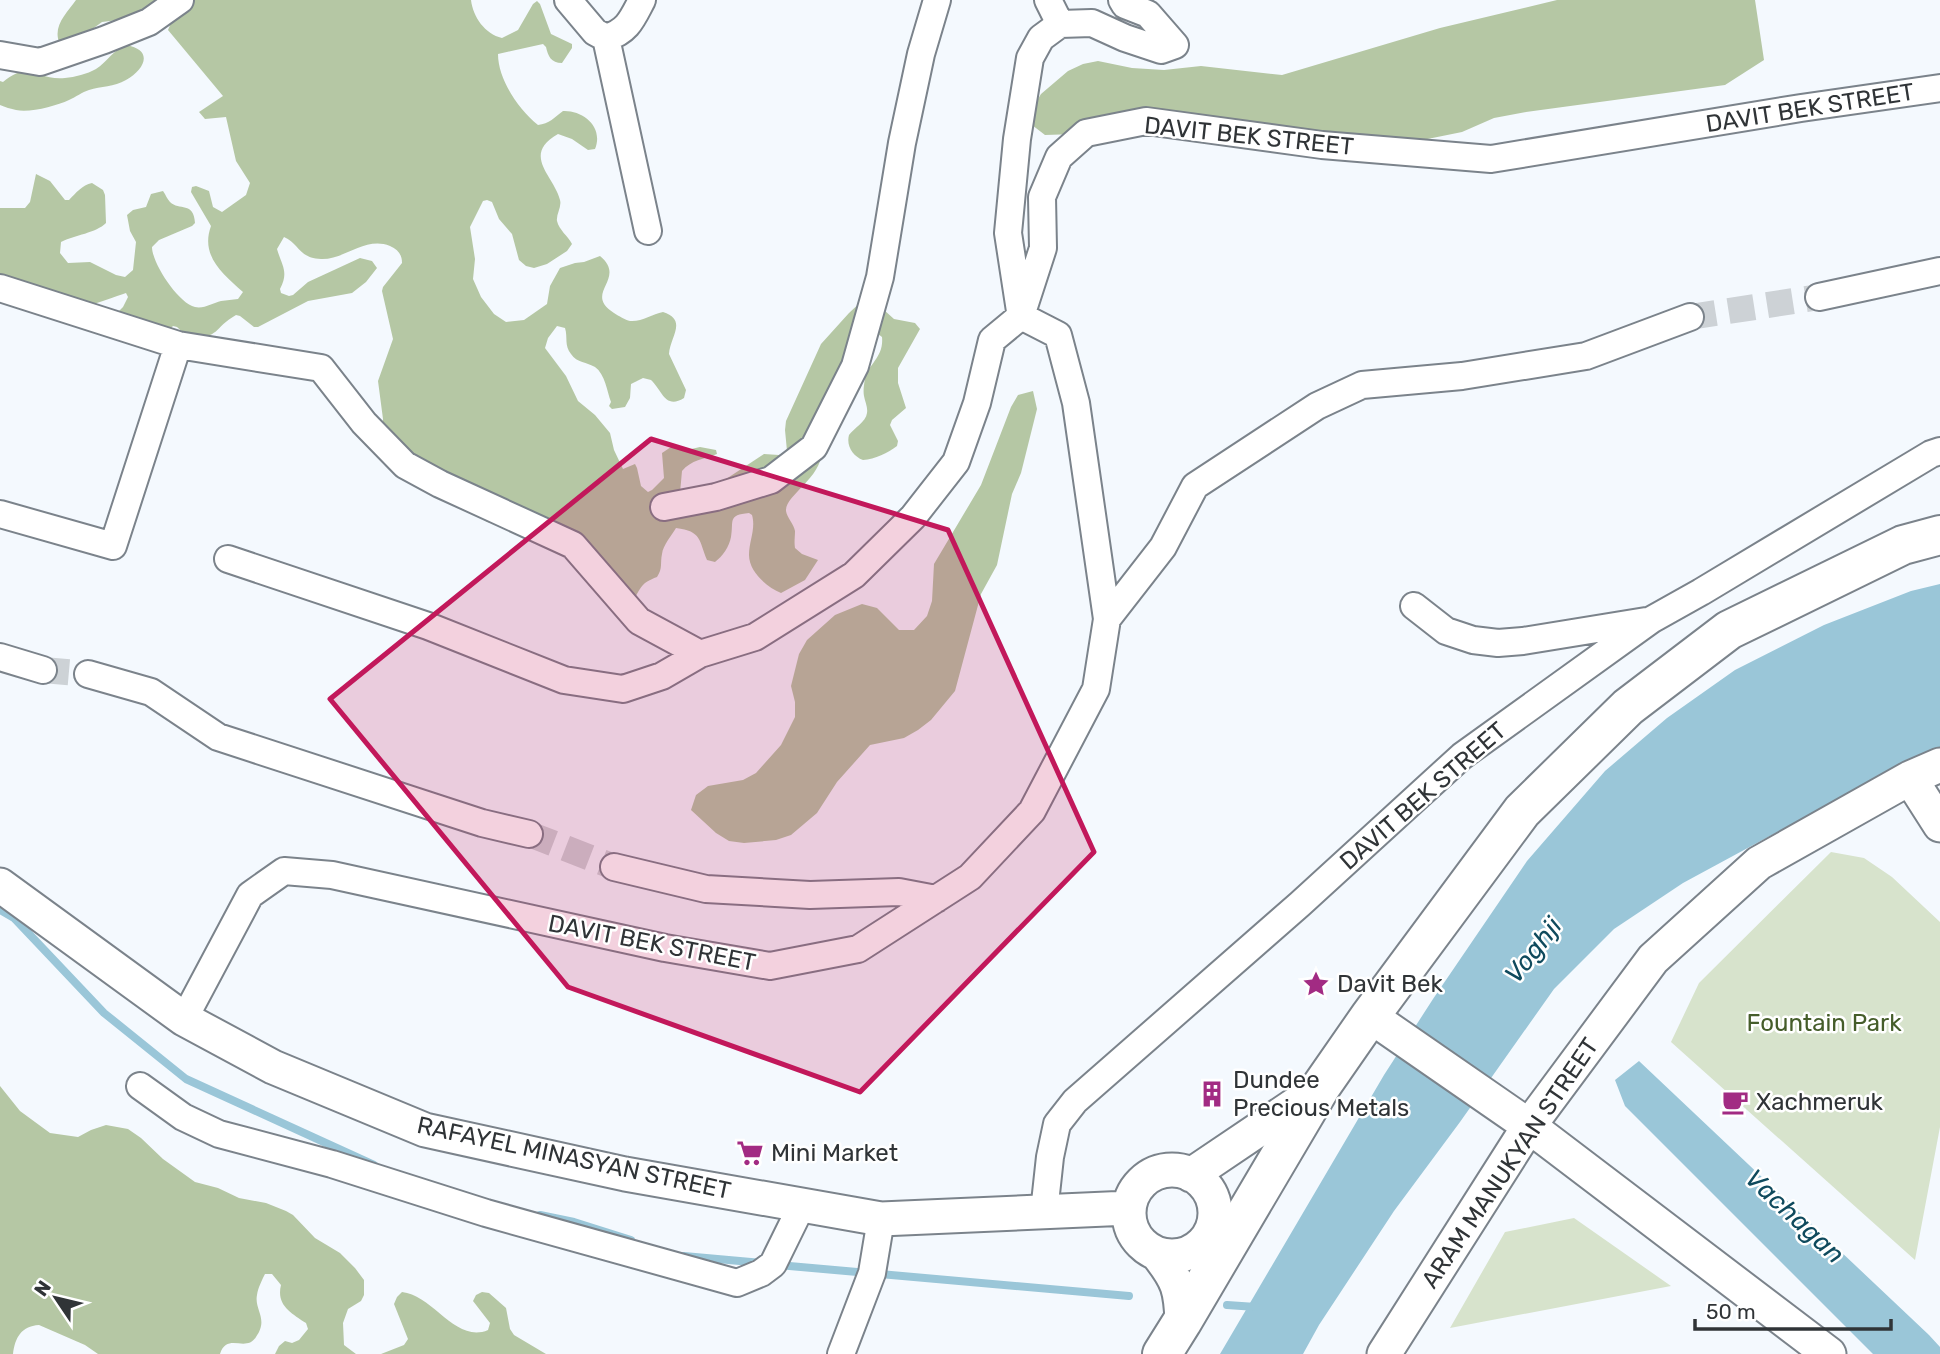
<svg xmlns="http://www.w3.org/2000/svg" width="1940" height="1354" font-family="Rubik,sans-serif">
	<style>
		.green { fill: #d7e3cc }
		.forest { fill: #b5c7a4 }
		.water { fill: #9ac6d8 }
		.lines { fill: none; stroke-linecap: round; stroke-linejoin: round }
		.stream { stroke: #9ac6d8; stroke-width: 8 }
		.minor-tunnel { stroke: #cdd2d6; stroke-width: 26; stroke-dasharray: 26 13; stroke-linecap: butt }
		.minor-casing { stroke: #7b838b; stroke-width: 30 }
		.tertiary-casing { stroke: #7b838b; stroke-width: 37 }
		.trunk-casing { stroke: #7b838b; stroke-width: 42 }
		.minor { stroke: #fff; stroke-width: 26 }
		.tertiary { stroke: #fff; stroke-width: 33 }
		.trunk { stroke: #fff; stroke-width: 38 }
		.marked { fill: #c2185b; fill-opacity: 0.2; stroke: #c2185b; stroke-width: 5; stroke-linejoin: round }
		.labels { text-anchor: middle; stroke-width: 5; stroke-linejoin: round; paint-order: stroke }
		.street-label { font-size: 24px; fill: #303437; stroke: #fff }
		.poi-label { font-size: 24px; fill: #303437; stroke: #fff; text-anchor: start }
		.park-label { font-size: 24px; fill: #455d2a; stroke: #fff }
		.water-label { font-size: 26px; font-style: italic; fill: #0f4a5d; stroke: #fff }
	</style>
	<rect width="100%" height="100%" fill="#f4f9fe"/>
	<path class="green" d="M1831,852L1864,858L1892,877L1940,922V1127L1915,1260L1671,1042L1699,983Z
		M1574,1218L1671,1286L1450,1328L1505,1232Z"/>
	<path class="forest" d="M76,0H158L142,17L102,22L73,43L59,42C53,25 67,13 76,0Z
		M192,0H471C473,17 485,34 502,38L518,30L533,4L537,1L540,4L551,34L572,44V48L562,63C551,63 548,56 546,47L543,44L498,54C498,79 518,109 538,125C549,124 555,117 563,111C583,110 604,127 595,149L588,150L572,139L558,134C521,155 554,176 560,200C562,207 556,214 557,221C559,230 568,236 572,244L567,251L547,264L534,268L526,266L519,260L512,234L499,219L492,202L487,200L483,201L470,227L475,259L473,279L481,297L494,314L506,322L524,320L547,304L550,286L560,268L575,263L584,262L600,256C628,279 582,293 614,313C619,316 625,320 630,321C642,322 652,314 663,312C688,320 670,337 669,354L686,390L684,398C665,410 662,390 651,380L643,378L631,384L630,398L625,407L612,409L609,406L611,402C607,391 605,374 595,367C587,362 577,363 571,354C564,345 568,338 565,328L557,326L548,338L545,348L566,376L578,401L595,415L610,433L614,450L623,469L635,464L637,468L641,486L648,492L652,490L664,478L662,453L674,445L687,450L700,447L716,450L717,454C704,459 691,460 682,471L680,493L681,497L723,481L764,454L779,455L787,451L785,430L786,421L821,344L849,313L863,300L884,310L894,319L915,323L920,329L898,368V383L906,408L892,420L890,425L898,441L897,446C888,453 875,459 863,460C853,456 846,446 849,435C854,428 866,422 867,413C868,407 865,402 864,396C863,391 864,384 865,379C869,363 884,357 882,337L874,331L822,451C821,479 785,495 786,511C787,518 794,524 795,531C795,537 794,542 795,548L802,554L818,560L805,580L781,593C767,587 749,572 749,555C749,541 756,529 752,515L749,513C727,515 734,521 731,537C729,547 723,556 715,562L707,560C699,541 702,531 676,528C672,535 663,545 662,554C660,563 663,568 657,577C641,583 642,586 633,601L579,559L506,527L487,522L475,514L382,428L383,419L378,381L393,339L382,291L383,287L402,263C402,254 398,250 390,246C365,236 345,260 321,259C298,258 299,243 284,237L277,249C282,266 289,272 280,289L281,293L289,296L293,295L308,282L360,258L372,261L377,268L366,282L352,293L308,301L258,327H254L240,316L236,315C213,328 221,338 189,338L177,327L173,326L166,333L113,317L123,307L128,297L126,293C104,300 68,315 47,315C30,315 14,307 0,300V208H25L30,202L36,174L50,181L65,200H69C76,193 82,185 92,183L103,190L105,195L106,223C96,233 75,235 61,242L60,253L68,263L90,262L116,275L125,277L133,270L136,242L130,231L127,215L133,210L146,207L151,194L163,191C166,195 167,199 170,202C179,211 194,201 195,223L192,226L159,240L152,247C152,263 178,303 195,307C204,309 213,303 221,301C227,300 232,300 238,299L243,292C223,274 200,256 211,226L191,192L192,187L196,186L209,191L213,207L222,212L246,195L250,183L236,161L226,117L205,119L199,112L223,96L168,30L176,11Z
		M1557,0H1755L1764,60L1725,85L1526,112L1494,118L1462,132L1393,146L1146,121L1076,134L1045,135L1032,125V109L1041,94L1068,71L1083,64L1098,61L1132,68L1164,70L1201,66L1282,75L1440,28Z
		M126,45C154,50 145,69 126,80C114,87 101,86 89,90C82,92 76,97 69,100C56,106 30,113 16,110C11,109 5,107 0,105V81L3,82C30,59 37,81 65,78C75,77 87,74 96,69C107,62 113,50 126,45Z
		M1033,391L1037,409L1021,473L1012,494L997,565L981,594L955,691L931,720L918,730L904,738L870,745L837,782L817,813L791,835L776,840L744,843L729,841L716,833L691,810L696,795L708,786L743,780L756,773L781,745L795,717V702L791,686L799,654L807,640L835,615L862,604L877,608L899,630H914L927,616L932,601L934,564L981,485L1011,407L1018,395Z
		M0,1086L20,1111L50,1133L78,1137L91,1130L106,1125L128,1129L141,1138L163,1159L195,1182L218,1188L239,1198L266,1203L286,1211L293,1215L315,1238L340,1253L355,1268L364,1280V1295L361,1301L348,1309L343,1323L344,1345L356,1354H275L279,1346L285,1341L292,1343L299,1340L308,1329L306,1323C291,1313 276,1305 281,1285L272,1274H265C262,1280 258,1288 257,1295C254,1310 269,1319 256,1337C246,1353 227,1332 220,1354H98L85,1345L39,1325C21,1326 15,1338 13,1354H0Z
		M402,1292C433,1295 456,1344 488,1330L490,1323L473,1301L476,1295L482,1292L489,1293L506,1308L510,1329L514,1335L546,1354H381L404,1345L408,1339L394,1304L397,1297Z"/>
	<path class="water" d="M1940,584V751L1875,779L1683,883L1614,929L1554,989L1460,1122L1394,1211L1319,1325L1303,1354H1220L1384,1075L1433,999L1527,861L1605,771L1667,718L1735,670L1824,625L1911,591Z
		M1639,1061L1929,1335L1940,1347V1354H1873L1625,1106L1615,1080Z"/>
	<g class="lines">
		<path class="stream" d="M0,910L14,918L104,1013L186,1079L374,1165
			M540,1215L574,1222L631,1240
			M684,1256L762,1263
			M778,1265L1129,1296
			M1227,1305L1256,1307"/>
		<path class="minor-tunnel" d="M1690,317L1819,297
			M43,670L88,674
			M529,834L614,867"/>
		<g class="minor-casing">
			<path id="minor" d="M568,0L595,32L606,38C628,31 632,19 642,0
				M1048,0L1060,24
				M606,38L648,231
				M0,55L40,62L104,40L149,22L180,0
				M0,288L178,345L321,368L364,423L405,465L440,484L573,545L639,621L700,654
				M1819,297L1940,271
				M1020,311L1008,233L1017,139L1030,58L1041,38L1060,24L1092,23L1125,38L1161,50L1175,45L1148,14L1125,5L1122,0
				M1021,316L1043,248L1042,197L1059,157L1086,133L1146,121L1322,145L1491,159L1801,108L1940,88
				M664,507L716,497L771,480L814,447L855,366L880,277L902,143L921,54L937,0
				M0,514L113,546L178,345
				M228,559L428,626L564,680L623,689L662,676L700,654L755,637L854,575L913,517L956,462L977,403L992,340L1021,316
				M1414,606L1446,631L1473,640L1498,643L1523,641L1646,621
				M1107,619L1163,547L1195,486L1317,406L1362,385L1462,376L1586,356L1690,317
				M0,657L43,670
				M88,674L151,692L218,737L482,823L529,834
				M614,867L706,889L810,895L899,892L936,899
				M184,1019L250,895L284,871L332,875L665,948L770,966L858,949L970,877L1032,811L1096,689L1107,619L1076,403L1058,335L1021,316
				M140,1086L183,1117L219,1134L332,1164L486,1213L737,1283L761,1273L773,1264L802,1205
				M1044,1212L1050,1157L1057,1124L1075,1101L1300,904L1462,756L1651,620L1701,592L1931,454L1940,451
				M841,1354L872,1273L881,1219"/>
		</g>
		<g class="tertiary-casing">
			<path id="tertiary" d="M1910,778L1940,825
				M0,885L184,1019L273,1067L425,1130L625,1174L881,1219L1129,1208
				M1370,1016L1529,1126L1829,1354
				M1129 1213a43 43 0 1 1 86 0a43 43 0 1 1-86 0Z
				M1191,1175L1320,1088
				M1158,1255C1178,1280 1181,1290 1182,1322
				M1384,1354L1529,1126L1653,959L1759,863L1910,778L1940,765"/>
		</g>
		<g class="trunk-casing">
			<path id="trunk" d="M1162,1354L1182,1322L1320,1088L1370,1016L1522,811L1628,707L1729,630L1903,545L1940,535"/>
		</g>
		<use href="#minor" class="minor"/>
		<use href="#tertiary" class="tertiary"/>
		<use href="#trunk" class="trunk"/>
	</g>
	<path class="marked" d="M651,439L948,530L1094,852L860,1092L568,987L330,699Z"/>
	<defs>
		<g id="sight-bare" transform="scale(2.1)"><path d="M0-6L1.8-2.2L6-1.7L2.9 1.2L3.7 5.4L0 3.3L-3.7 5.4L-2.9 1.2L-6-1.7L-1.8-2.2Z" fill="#a22b83" stroke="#fff" stroke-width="2.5" paint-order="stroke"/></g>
		<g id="building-bare" transform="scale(2.1)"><path d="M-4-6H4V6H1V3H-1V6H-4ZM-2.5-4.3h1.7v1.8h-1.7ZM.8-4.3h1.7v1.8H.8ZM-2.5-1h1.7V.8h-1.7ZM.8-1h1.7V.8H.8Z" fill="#a22b83" stroke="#fff" stroke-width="2.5" paint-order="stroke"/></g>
		<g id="cafe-bare" transform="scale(2.1)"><path d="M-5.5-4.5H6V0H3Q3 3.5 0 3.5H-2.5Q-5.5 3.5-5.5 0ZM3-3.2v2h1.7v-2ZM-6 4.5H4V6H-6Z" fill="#a22b83" stroke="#fff" stroke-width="2.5" paint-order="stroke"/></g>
		<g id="supermarket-bare" transform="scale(2.1)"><path d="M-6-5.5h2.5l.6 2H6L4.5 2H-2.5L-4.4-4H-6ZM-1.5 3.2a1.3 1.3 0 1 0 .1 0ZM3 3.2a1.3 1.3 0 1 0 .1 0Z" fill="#a22b83" stroke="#fff" stroke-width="2.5" paint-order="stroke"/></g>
	</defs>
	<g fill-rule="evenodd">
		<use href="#sight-bare" x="1316" y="984"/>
		<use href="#building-bare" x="1212" y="1094"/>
		<use href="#cafe-bare" x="1735" y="1102"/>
		<use href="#supermarket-bare" x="750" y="1153"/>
	</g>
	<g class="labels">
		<g class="street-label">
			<text transform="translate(1810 108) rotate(-9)" y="8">DAVIT BEK STREET</text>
			<text transform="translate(1249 136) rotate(6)" y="8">DAVIT BEK STREET</text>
			<text transform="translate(1423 796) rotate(-41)" y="8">DAVIT BEK STREET</text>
			<text transform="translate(652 943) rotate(11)" y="8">DAVIT BEK STREET</text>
			<text transform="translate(574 1158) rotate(12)" y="8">RAFAYEL MINASYAN STREET</text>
			<text transform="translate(1510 1163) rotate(-56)" y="8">ARAM MANUKYAN STREET</text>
		</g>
		<g class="poi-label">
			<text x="1337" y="992">Davit Bek</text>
			<text x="1233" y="1088">Dundee<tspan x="1233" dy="28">Precious Metals</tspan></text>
			<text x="1756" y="1110">Xachmeruk</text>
			<text x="771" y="1161">Mini Market</text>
		</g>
		<g class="park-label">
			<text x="1824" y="1031">Fountain Park</text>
		</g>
		<g class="water-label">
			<text transform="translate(1533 950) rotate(-52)" y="9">Voghji</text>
			<text transform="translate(1795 1216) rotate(43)" y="9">Vachagan</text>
		</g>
	</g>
	<g transform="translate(56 1298) rotate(305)" stroke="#ffffff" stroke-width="5" paint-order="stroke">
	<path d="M0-5L12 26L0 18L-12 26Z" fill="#303437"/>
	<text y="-10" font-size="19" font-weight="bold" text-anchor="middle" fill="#303437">N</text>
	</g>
	<path d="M1695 1319v10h196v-10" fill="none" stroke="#303437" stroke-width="3.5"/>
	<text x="1706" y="1319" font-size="21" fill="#303437" stroke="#ffffff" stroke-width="5" paint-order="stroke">50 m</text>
</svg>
